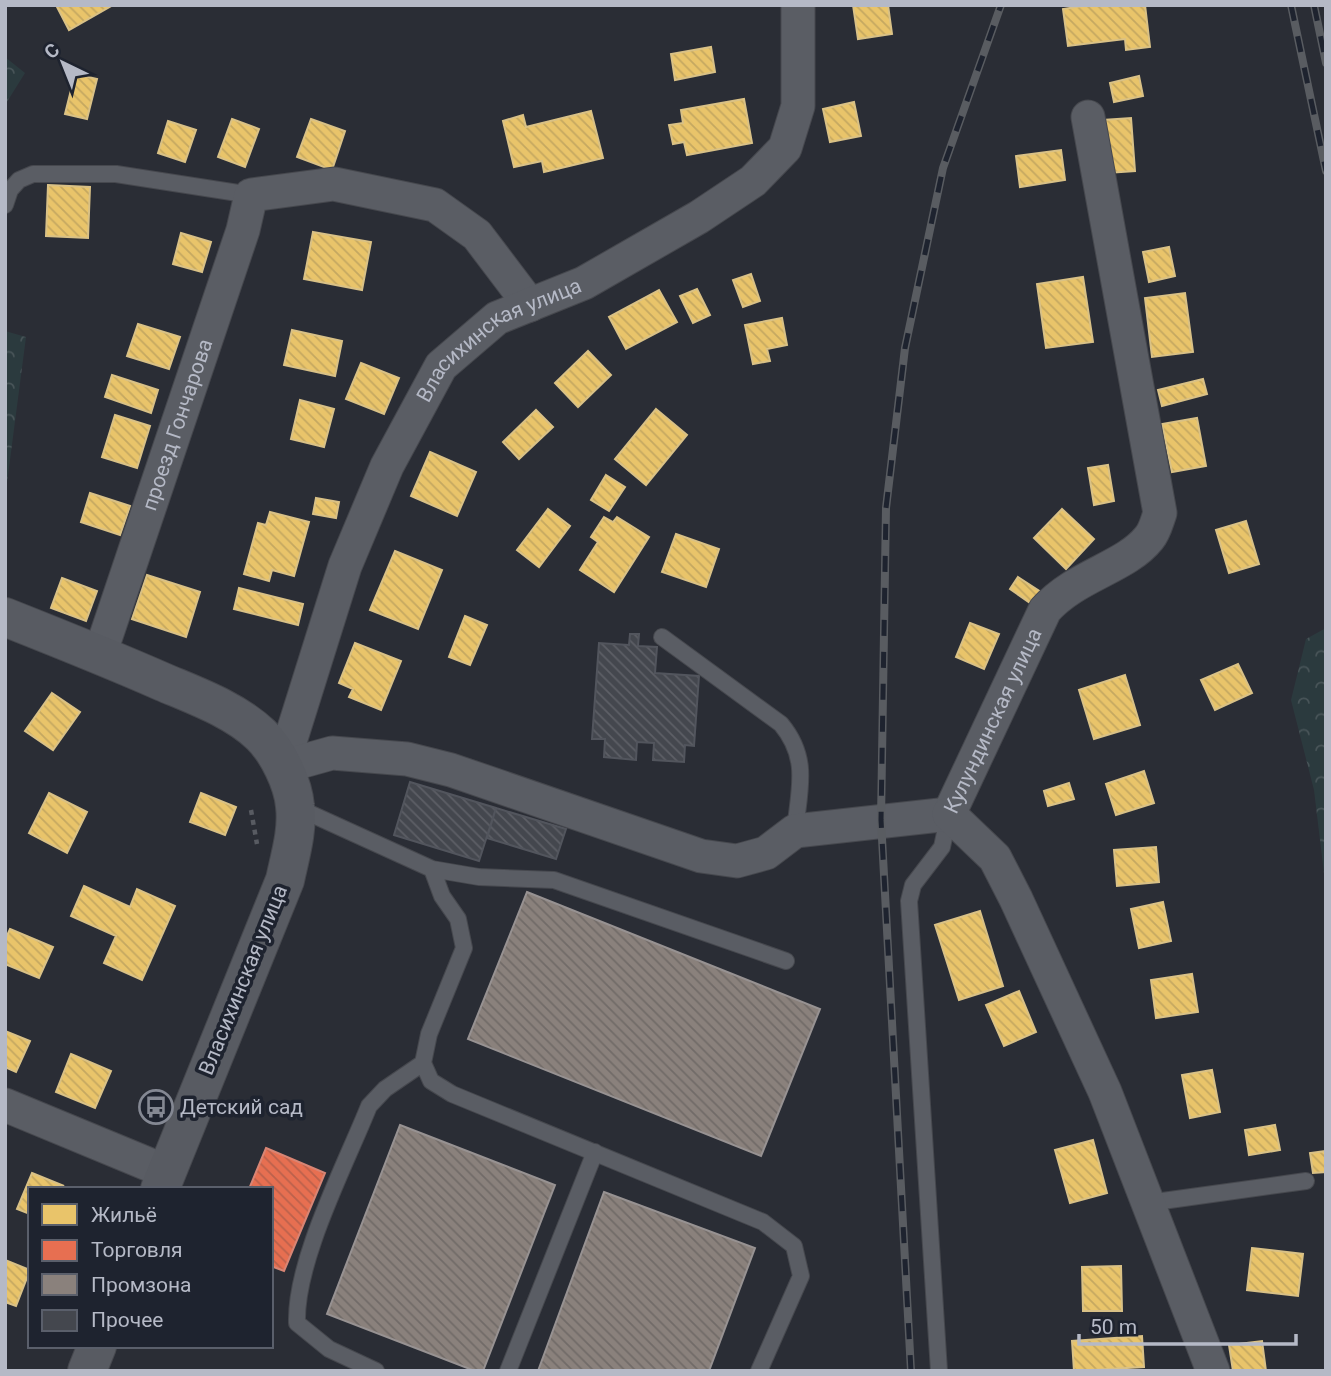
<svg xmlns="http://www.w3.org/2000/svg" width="1331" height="1376" font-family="Roboto,sans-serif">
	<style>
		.forest { fill: url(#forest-crowns) }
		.homes { fill: url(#homes-back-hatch); stroke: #d9c186; stroke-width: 2 }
		.shops { fill: url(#shops-back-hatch); stroke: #d88574; stroke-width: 2 }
		.industry { fill: url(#industry-back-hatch); stroke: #979292; stroke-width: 2 }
		.building { fill: url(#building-back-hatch); stroke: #52555d; stroke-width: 2 }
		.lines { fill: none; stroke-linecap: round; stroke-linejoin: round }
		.lane-casing { stroke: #46484e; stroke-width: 18 }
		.street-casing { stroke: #46484e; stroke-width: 35 }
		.secondary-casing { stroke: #46484e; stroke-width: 40 }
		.path { stroke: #585b62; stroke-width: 4.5; stroke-dasharray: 5 5; stroke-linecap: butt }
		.lane { stroke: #5a5d64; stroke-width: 16 }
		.street { stroke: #5a5d64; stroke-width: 33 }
		.secondary { stroke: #585b62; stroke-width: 38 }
		.rail-casing { stroke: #595c61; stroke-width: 8 }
		.rail { stroke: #1e232f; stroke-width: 5; stroke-dasharray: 16; stroke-linecap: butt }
		.labels { text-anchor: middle; stroke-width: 7; stroke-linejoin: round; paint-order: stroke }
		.street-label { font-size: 21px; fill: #b5b9c6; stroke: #1e232f }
		.poi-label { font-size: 21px; fill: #b5b9c6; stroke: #1e232f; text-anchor: start }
	</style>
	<defs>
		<pattern id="forest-crowns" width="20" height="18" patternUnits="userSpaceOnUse" patternTransform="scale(1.75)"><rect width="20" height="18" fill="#2b3a3e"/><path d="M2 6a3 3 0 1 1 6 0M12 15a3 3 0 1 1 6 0" fill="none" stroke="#485458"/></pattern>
		<pattern id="homes-back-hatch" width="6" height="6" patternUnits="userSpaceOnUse" patternTransform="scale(1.75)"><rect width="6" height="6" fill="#e9c46a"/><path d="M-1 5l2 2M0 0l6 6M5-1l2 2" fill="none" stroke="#c5a861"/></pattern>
		<pattern id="shops-back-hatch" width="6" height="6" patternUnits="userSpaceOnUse" patternTransform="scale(1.75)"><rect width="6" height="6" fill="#e76f51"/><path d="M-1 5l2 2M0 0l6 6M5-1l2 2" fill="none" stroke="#bb614c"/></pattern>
		<pattern id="industry-back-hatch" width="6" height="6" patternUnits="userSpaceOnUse" patternTransform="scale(1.75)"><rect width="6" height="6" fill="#8a817c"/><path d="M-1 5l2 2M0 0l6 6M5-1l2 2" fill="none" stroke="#716b68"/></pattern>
		<pattern id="building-back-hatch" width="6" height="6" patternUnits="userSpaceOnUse" patternTransform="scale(1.75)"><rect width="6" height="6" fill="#44474e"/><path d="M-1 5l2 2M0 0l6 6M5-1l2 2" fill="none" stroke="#5d5f66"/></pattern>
	</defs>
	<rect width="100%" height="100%" fill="#2a2d35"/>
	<path class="forest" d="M5,57L25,73L5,105Z
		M5,331L26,337L5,498Z
		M1326,628V890L1314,790L1291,700L1306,639Z"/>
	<path class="homes" d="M56,5H113L69,30Z
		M853,5H888L892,34L858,39Z
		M1089,5H1145L1150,47L1126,50L1125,39L1068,46L1063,9Z
		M711,47L715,72L675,80L671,54Z
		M75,74L97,79L87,119L65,114Z
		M1139,76L1143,96L1114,102L1110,83Z
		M744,99L752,143L687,155L684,142L673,144L669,125L683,123L681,110Z
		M854,102L861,136L830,142L823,109Z
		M591,111L603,158L544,172L542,161L514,167L503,121L523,115L526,127Z
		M1131,118L1135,171L1107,173L1103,120Z
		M232,119L259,129L245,167L218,157Z
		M311,119L345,131L332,170L297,157Z
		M168,121L196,130L185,162L158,153Z
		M1061,150L1065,180L1020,187L1016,156Z
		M48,185L90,187L88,238L46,236Z
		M313,232L371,242L362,290L304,279Z
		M181,233L211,242L202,272L173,264Z
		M1169,247L1175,276L1149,282L1143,252Z
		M751,274L760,301L743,307L733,280Z
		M1083,277L1093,342L1046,348L1037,284Z
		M697,289L710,315L693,323L680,296Z
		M659,290L677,322L626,349L609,317Z
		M1185,293L1193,352L1152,357L1145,298Z
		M782,318L787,345L767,349L770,361L753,364L745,325Z
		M138,324L180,337L169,369L127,356Z
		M292,330L342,341L335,376L284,365Z
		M588,351L611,375L578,407L555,383Z
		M361,363L399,378L384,414L346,399Z
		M112,375L158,390L151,413L105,397Z
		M1203,379L1207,394L1162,406L1158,390Z
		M300,400L334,409L324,447L291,439Z
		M656,409L687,435L646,485L615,459Z
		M536,410L553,427L519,459L503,442Z
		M115,415L150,426L137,468L102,457Z
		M1197,418L1206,466L1172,472L1162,424Z
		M430,452L476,472L457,516L411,496Z
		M1108,465L1114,501L1094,505L1088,468Z
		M606,475L625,487L609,511L591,500Z
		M90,493L130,506L120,535L81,522Z
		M316,498L339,502L336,518L313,514Z
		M548,509L570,526L539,567L517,550Z
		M1062,509L1094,539L1066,569L1034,538Z
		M270,512L309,522L294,576L272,570L269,581L244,574L258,523L266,525Z
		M604,517L613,522L617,517L649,537L614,592L580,570L598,542L591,537Z
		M1246,521L1259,564L1229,573L1216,530Z
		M676,534L719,549L706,587L662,572Z
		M395,551L442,570L418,629L370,610Z
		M147,575L200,592L186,637L132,619Z
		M1018,577L1041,592L1033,605L1010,589Z
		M62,578L97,591L86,621L51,608Z
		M239,588L303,604L298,625L234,609Z
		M465,616L487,625L470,665L449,657Z
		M970,623L999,634L984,669L956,657Z
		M355,643L401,661L381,710L349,697L353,689L339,683Z
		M1238,664L1252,693L1215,710L1201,680Z
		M1125,675L1140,725L1094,739L1079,690Z
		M52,693L80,712L53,750L25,731Z
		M1144,771L1154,803L1116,815L1106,784Z
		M1069,783L1074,799L1048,806L1044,791Z
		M49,793L87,812L67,853L29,833Z
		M201,793L236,807L225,835L190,822Z
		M1156,847L1159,882L1117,886L1114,850Z
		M84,886L130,907L137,889L175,906L142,980L104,963L116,936L71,916Z
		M1163,902L1171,941L1139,948L1131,909Z
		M980,911L1003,986L959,1000L935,925Z
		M10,929L53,947L39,978L5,964V940Z
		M1192,974L1198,1012L1156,1018L1151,980Z
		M1019,991L1036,1032L1004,1046L986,1005Z
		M5,1031L30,1041L16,1072L5,1067Z
		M71,1054L111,1071L95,1108L56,1092Z
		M1212,1070L1220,1112L1190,1118L1182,1075Z
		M1275,1125L1280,1150L1249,1155L1245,1130Z
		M1093,1140L1107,1193L1070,1203L1055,1150Z
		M1326,1151V1172L1313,1173L1310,1153Z
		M32,1173L64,1186L30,1189V1214L17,1209Z
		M1252,1248L1303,1254L1298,1296L1247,1290Z
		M5,1260L30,1270L16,1306L5,1302Z
		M1121,1266L1122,1311H1083L1082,1267Z
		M1142,1336L1144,1367L1074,1371L1072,1341Z
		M1262,1341L1266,1371H1233L1229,1345Z"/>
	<path class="shops" d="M266,1148L325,1173L284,1271L271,1266V1189H249Z"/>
	<path class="industry" d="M527,892L820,1009L761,1156L468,1039Z
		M400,1125L555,1185L483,1371H475L327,1314Z
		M604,1192L755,1248L709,1371H538Z"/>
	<path class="building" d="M630,634H639L638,646L657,647L655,673L699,676L694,746L685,745L684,762L653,760L654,743L637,742L636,760L604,757L605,739H592L599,643L629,645Z
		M410,782L496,808L479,861L394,835Z
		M496,808L566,829L556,859L487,838Z"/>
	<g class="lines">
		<g class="lane-casing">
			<path id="lane" d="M5,205L10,190L19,180L33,174H116L251,195
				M662,637L781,724C810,759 799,789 795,831
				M298,808L432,869L442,896L458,919L464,948L429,1034L423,1063L431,1081L452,1094L763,1222L794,1246L801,1276L759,1371
				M432,869L479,877L554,880L786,961
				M1148,1203L1306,1181
				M376,1371L329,1349L297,1323C295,1261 345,1166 369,1106L385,1089L423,1063
				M508,1371L595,1152
				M939,1371L909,901L913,885L942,847L949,814"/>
		</g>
		<g class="street-casing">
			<g id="street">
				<path id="s1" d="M100,654L243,230L251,195L334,184L435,205L477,235L530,305"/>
				<path id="s2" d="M282,767L345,566L387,466L441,366L497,318L584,283L699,217L753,181L785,148L798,106V5"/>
				<path d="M282,767L332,753L407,759L451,770L701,856L737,861L766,853L795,831L949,814"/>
				<path id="s3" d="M949,814L1045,610C1076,575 1125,568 1149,538C1155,531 1157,521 1160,513L1088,117"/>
				<path d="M949,814L995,858L1016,899L1105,1092L1213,1371"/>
				<path d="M5,1105L167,1172"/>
			</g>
		</g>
		<g class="secondary-casing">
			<path id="secondary" d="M5,617C58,638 111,659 163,682C196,696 235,710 261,735C278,752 293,783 295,806C298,831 290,856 285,880L160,1189
				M87,1371L97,1346"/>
		</g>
		<path class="path" d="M251,810L257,844"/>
		<use href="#lane" class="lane"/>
		<use href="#street" class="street"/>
		<use href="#secondary" class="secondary"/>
		<g class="rail-casing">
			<path id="rail" d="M1291,5L1326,171
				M1314,5L1326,63
				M911,1371L881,820L886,508L905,348L943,168L1001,5"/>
		</g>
		<use href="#rail" class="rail"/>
	</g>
	<defs>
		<g id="bus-ring" transform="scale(1.75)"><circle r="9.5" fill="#1e232f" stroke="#848893" stroke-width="1.5"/><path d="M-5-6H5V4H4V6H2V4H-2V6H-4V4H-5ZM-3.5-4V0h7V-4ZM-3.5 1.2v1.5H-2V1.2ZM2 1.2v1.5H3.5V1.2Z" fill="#848893"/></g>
	</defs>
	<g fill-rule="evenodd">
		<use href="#bus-ring" x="156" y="1107"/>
	</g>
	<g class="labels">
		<g class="street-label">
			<text dy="7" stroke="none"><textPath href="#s2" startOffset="495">Власихинская улица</textPath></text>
			<text dy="7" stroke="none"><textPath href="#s1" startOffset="242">проезд Гончарова</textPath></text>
			<text dy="7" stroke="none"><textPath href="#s3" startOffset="103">Кулундинская улица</textPath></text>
			<text transform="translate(243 980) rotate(-68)" y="7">Власихинская улица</text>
		</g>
		<g class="poi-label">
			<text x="180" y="1114">Детский сад</text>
		</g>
	</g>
	<rect width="1331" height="1376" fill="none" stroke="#b5b9c6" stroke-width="14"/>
	<rect x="28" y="1187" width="245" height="161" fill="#1e232f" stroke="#5a5f6b" stroke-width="2"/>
	<rect x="42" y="1204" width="35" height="21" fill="#e9c46a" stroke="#5a5f6b" stroke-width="2"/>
	<text x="91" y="1222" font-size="21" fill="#b5b9c6">Жильё</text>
	<rect x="42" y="1240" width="35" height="21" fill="#e76f51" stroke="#5a5f6b" stroke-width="2"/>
	<text x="91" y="1257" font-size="21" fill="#b5b9c6">Торговля</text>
	<rect x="42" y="1274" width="35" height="21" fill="#8a817c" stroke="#5a5f6b" stroke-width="2"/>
	<text x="91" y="1292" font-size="21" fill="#b5b9c6">Промзона</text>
	<rect x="42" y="1310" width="35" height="21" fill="#44474e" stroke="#5a5f6b" stroke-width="2"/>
	<text x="91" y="1327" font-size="21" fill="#b5b9c6">Прочее</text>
	<g transform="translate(63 63) rotate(317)" stroke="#1e232f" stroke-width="5" paint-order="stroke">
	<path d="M0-5L12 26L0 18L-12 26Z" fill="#b5b9c6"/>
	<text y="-10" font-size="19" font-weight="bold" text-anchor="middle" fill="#b5b9c6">С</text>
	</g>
	<path d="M1079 1334v10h217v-10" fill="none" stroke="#b5b9c6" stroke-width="3.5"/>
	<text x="1090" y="1334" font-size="21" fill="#b5b9c6" stroke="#1e232f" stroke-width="5" paint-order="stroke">50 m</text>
</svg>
